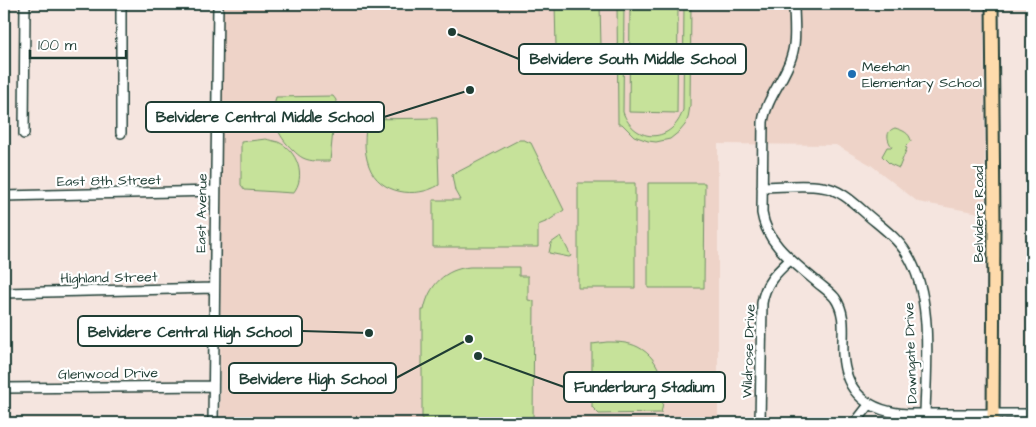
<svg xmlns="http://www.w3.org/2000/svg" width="1036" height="427" font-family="'Architects Daughter',sans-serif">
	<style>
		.built { fill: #eed3c8 }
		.green { fill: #c6e29a; stroke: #729067 }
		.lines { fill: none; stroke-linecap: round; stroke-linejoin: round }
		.minor-casing { stroke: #1f3d34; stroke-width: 12 }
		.major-casing { stroke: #1f3d34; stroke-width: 15 }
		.minor { stroke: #fff; stroke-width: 9 }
		.major { stroke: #fedbac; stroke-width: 11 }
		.poi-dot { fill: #1f6fb2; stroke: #fff; stroke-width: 2 }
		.labels { text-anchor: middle; stroke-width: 4.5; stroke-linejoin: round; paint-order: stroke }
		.poi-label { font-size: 14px; fill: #1f3d34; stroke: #fff; text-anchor: start }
		.street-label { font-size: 14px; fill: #1f3d34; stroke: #fff }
		.leader { fill: none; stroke: #1f3d34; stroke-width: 2 }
		.callout-dot { fill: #1f3d34; stroke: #fff; stroke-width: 2 }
		.callout { fill: #fff; stroke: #1f3d34; stroke-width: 2 }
		.callout-label { font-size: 15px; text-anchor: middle; font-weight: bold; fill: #1f3d34 }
	</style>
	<rect width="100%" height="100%" fill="#f5e5df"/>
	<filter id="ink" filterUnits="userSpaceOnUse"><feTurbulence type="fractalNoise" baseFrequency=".02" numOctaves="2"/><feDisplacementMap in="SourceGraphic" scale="10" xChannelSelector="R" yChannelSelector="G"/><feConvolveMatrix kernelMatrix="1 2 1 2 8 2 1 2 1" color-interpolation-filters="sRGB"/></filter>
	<g filter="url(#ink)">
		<path class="built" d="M222,4H984L985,214L918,202L871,165L836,145L718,144V423H220Z"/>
		<path class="green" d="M555,4H600L601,46L556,47Z
			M617,4H624L623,112C635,145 673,143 683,110L684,4H691L690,106L688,118L685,125L680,131L670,139L656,142L648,141L634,136L622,124H618Z
			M630,7H678L677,113L629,112Z
			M333,96L336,100L330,161C321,161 311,162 303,158C299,156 296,153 293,150C277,136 271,118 276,97Z
			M437,118L439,185C416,199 379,194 369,166C363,150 365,135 367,119Z
			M895,128C902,130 910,133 911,141L905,147L907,148L899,168L890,164L882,156L887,147H892C887,140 885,131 895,128Z
			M266,139C269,140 274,141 278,142C297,150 307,177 293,193L245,190L241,185V142Z
			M519,140H524L531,143L564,210L548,221L538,225V247H433V200H460L455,191L452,175Z
			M578,183H635V288H578Z
			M648,183H705L704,288H648Z
			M561,236L571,256L569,257L549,253L551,243Z
			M470,267H519V276H528V300L534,301L533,423H422V310H424C429,285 445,269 470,267Z
			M607,342C618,342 628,342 638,347C662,359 667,389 661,413L599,414L592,407V344Z"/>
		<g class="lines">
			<g class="minor-casing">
				<path id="minor" d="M121,4V133
					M794,4C794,22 797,41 791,58C784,80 766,99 763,122L762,213C767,245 795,263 818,283C824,288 830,292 835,298C847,315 842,335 843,354C845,394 870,412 908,414H1032
					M24,134L25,4
					M762,187C781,187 803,184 822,187C841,189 856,205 870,217C883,228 898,239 907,254C934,297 926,366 925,414
					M4,196L215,191
					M4,293L214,288
					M4,388L213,386
					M213,423L218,4
					M760,423L762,303C765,283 776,273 790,260
					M855,423L869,405"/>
			</g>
			<g class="major-casing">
				<path id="major" d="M992,4L994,220L993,423"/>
			</g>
			<use href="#minor" class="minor"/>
			<use href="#major" class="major"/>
		</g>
	</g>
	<circle class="poi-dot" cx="852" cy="74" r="5"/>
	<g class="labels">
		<g class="poi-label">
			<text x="862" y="71">Meehan<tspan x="862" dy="16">Elementary School</tspan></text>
		</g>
		<g class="street-label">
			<text transform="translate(109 180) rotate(-1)" y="5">East 8th Street</text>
			<text transform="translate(201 213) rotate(-89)" y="5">East Avenue</text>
			<text transform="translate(978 214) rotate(-90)" y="5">Belvidere Road</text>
			<text transform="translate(109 277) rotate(-1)" y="5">Highland Street</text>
			<text transform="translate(748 351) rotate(-88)" y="5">Wildrose Drive</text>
			<text transform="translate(910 353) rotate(-92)" y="5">Dawngate Drive</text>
			<text transform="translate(108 373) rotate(-1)" y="5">Glenwood Drive</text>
		</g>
	</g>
	<path class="leader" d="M452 32L519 59M470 90L384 117M369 333L302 331M469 339L396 378M478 356L564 387"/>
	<g class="callout-dot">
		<circle cx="452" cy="32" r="5"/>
		<circle cx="470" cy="90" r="5"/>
		<circle cx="369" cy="333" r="5"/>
		<circle cx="469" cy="339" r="5"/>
		<circle cx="478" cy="356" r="5"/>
	</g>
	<g class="callout">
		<rect x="519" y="44" width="227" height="30" rx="5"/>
		<rect x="146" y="102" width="238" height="30" rx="5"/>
		<rect x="78" y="316" width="224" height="30" rx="5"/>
		<rect x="229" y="363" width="167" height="30" rx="5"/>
		<rect x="564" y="372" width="161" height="30" rx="5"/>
	</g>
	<g class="callout-label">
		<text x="633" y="64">Belvidere South Middle School</text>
		<text x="265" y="122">Belvidere Central Middle School</text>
		<text x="190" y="337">Belvidere Central High School</text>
		<text x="313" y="384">Belvidere High School</text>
		<text x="644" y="392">Funderburg Stadium</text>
	</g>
	<rect width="1036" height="427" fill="none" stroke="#fff" stroke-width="20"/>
	<rect x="10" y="10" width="1016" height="407" fill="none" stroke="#1f3d34" stroke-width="2" filter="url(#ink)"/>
	<path d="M30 50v8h96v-8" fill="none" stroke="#1f3d34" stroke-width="2.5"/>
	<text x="38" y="50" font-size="15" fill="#1f3d34" stroke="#ffffff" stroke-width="4" paint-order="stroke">100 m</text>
</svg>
